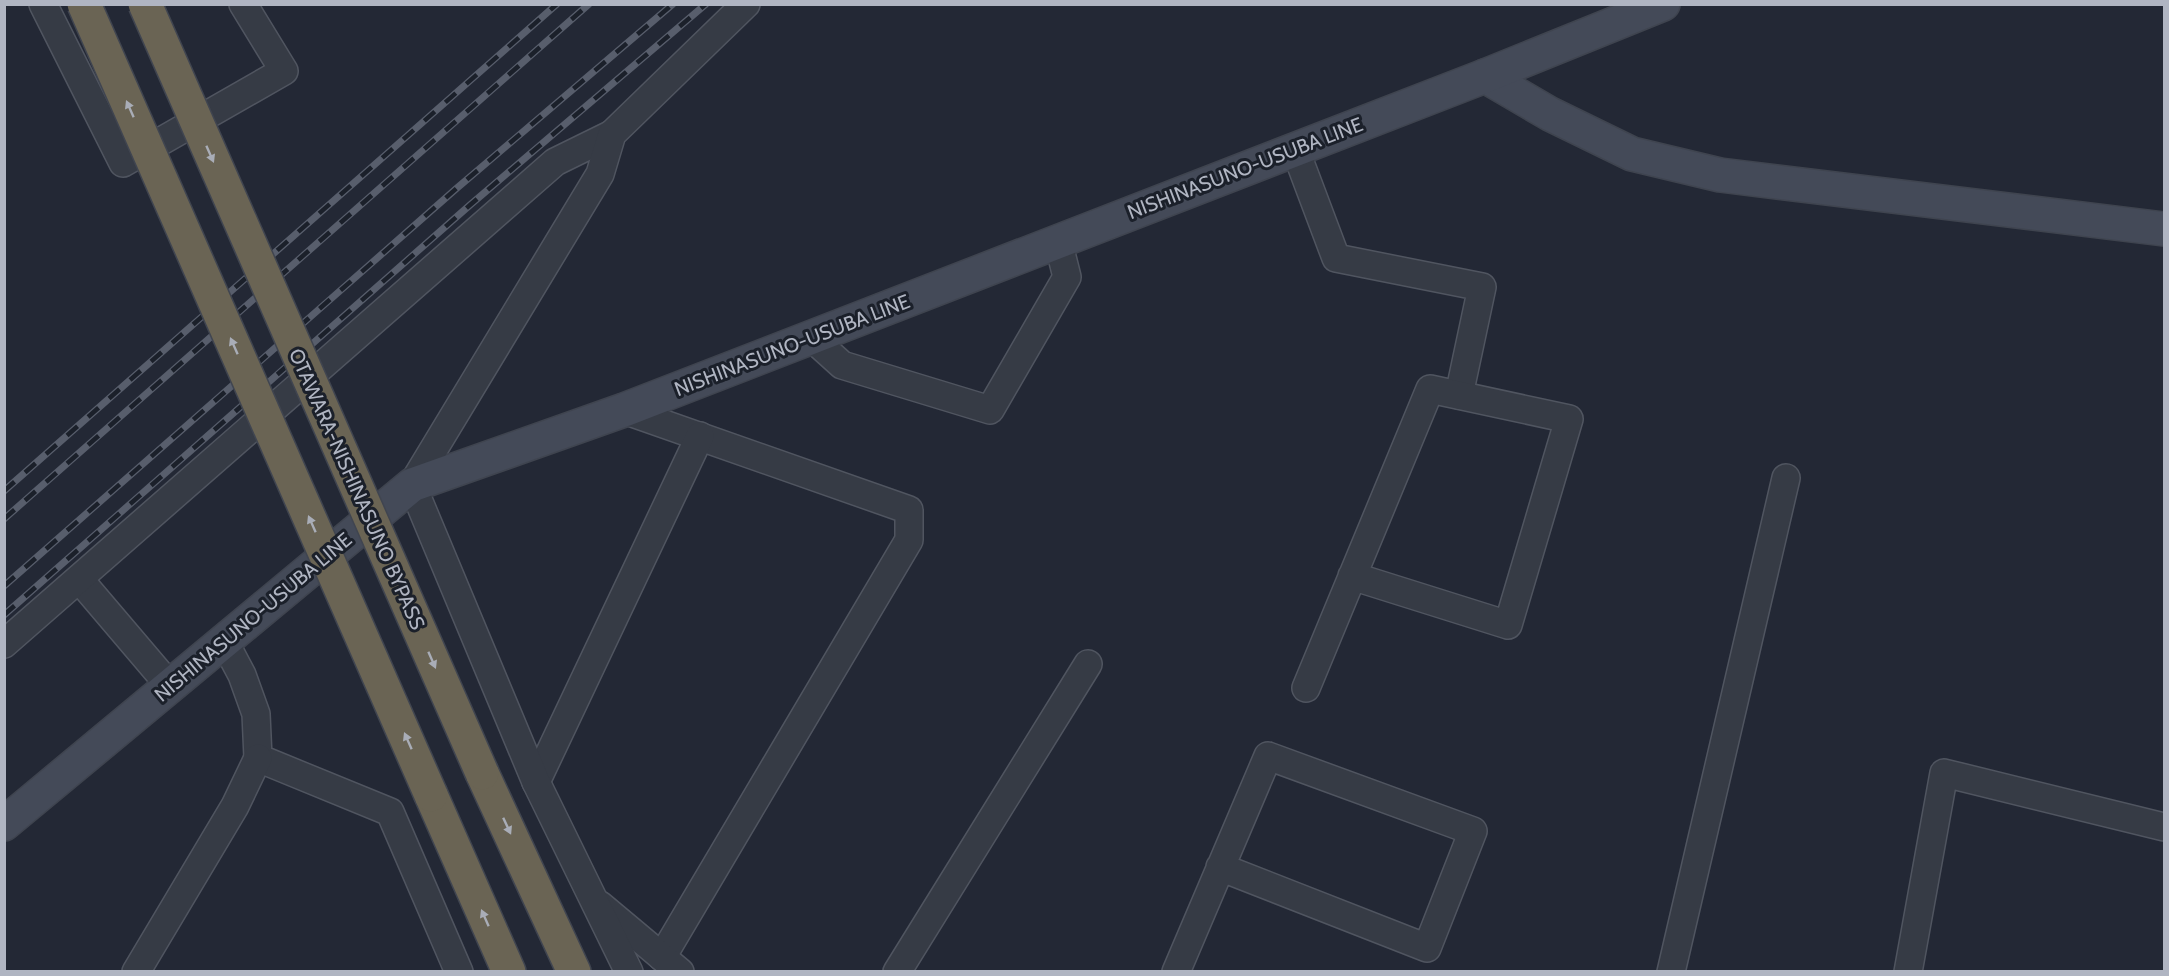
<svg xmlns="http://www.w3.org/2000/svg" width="2169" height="976" font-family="Cabin,sans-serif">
  <rect width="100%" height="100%" fill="#232835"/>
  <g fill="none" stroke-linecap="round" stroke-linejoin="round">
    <defs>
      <g id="street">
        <path d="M43,4L123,163L284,71L243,4"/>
        <path d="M1295,149L1336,258L1482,287L1459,395"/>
        <path d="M811,337L842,365L990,410L1067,277L1058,241"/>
        <path d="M624,410L909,510V540L662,957"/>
        <path d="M79,579L170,686"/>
        <path d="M224,641L242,675L256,714L258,758L390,812L459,972"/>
        <path d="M4,644L555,162L612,134"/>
        <path d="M1306,688L1430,389L1569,419L1508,625L1352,576"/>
        <path d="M536,782L700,436"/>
        <path d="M600,905L680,972"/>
        <path d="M136,972L235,806L258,758"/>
        <path d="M629,972L536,782L412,485L600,174L612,134L746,4"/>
        <path d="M897,972L1088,664"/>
        <path d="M1176,972L1268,756L1473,831L1427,948L1220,867"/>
        <path d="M1671,972L1786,478"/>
        <path d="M1908,972L1944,773L2164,827"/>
      </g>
      <g id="secondary">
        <path d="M1485,76L1550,114L1632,154L1720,175L2164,229"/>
        <path d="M4,824L412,485L624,410L1485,76L1663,4"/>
      </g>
      <g id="highway">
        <path d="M482,773L574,972"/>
        <path d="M431,795L509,972"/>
      </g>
    </defs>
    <use href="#street" stroke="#505560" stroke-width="30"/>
    <use href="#secondary" stroke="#3f444f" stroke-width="36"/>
    <use href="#highway" stroke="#404550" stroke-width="36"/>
    <use href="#street" stroke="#363b45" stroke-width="27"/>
    <use href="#secondary" stroke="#444a58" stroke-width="33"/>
    <use href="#highway" stroke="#6a6454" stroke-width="33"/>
    <defs>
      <g id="rail">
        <path d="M4,491L557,4"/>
        <path d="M4,519L589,4"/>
        <path d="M4,586L457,188L673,4"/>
        <path d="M4,615L470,205L706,4"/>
      </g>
    </defs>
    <use href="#rail" stroke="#585e6c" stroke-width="7"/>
    <use href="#rail" stroke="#1b202a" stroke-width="4.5" stroke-dasharray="14" stroke-linecap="butt"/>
    <defs>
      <g id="highway-bridge">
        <path d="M84,4L431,795"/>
        <path d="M145,4L482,773"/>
      </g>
    </defs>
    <use href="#highway-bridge" stroke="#404550" stroke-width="36" stroke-linecap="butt"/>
    <use href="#highway-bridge" stroke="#6a6454" stroke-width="33"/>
  </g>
  <defs><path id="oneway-solid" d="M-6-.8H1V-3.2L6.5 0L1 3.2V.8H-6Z" transform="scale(1.5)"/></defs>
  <g fill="#a9adb7">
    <use href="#oneway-solid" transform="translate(130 109) rotate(-114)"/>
    <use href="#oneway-solid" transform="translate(210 154) rotate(66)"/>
    <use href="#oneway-solid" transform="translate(234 346) rotate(-114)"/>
    <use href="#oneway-solid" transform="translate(312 524) rotate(-114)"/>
    <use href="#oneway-solid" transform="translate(432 660) rotate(66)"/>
    <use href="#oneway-solid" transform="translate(408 741) rotate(-114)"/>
    <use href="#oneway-solid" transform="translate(507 826) rotate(65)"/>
    <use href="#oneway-solid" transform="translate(485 918) rotate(-114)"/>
  </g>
  <g text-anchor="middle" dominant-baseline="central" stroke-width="6" stroke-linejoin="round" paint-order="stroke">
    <g font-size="20" fill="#b0b5c2" stroke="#1b202a">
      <text transform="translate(1245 168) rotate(-21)">NISHINASUNO-USUBA LINE</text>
      <text transform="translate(792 345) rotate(-21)">NISHINASUNO-USUBA LINE</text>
      <text transform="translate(357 489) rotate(66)">OTAWARA-NISHINASUNO BYPASS</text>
      <text transform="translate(253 617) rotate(-40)">NISHINASUNO-USUBA LINE</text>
    </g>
  </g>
  <rect width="2169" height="976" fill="none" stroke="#b0b5c2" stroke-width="12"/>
</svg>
